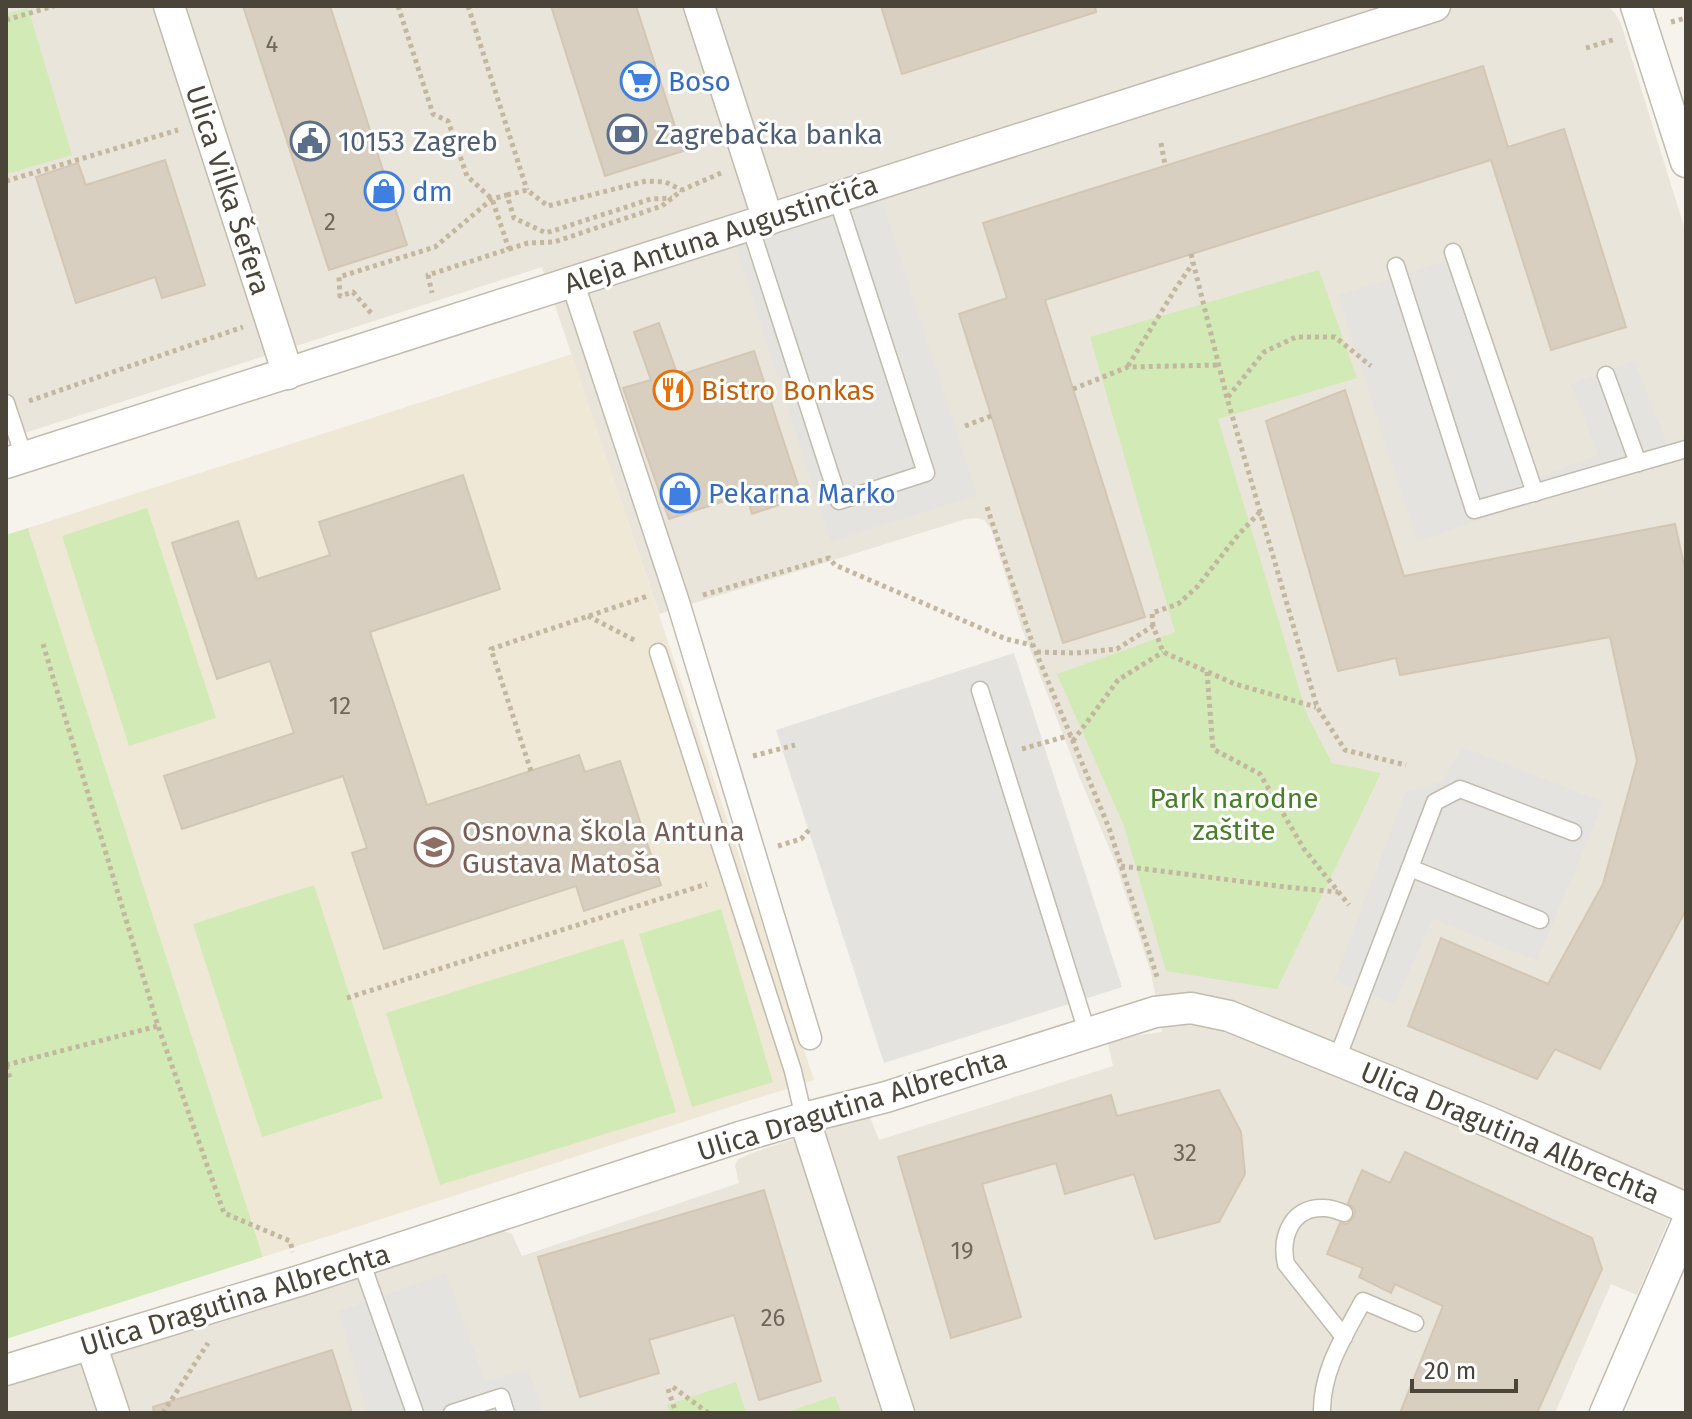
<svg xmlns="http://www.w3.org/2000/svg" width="1692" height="1419" font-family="'Fira Sans',sans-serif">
  <rect width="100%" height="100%" fill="#f6f3ec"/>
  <path fill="#eae5da" d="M6,6H1608L1615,13L1621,24L1686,233V1180L1637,1295L1611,1284L1555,1413H6V1385L500,1230L512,1234L522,1256L739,1183L735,1166L737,1160L752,1153L863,1116L870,1117L879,1140L1113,1066L1107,1039L1162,1032L1151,973L1115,862L1079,776L1021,626L991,529L984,520L977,518L966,519L659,614L542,267L6,439Z"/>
  <path fill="#efe8d6" d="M572,354L814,1080L263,1257L28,528Z"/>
  <g fill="#d2eab5">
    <path d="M28,8L72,155L6,174V14Z"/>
    <path d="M1319,270L1357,378L1218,419L1307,715L1332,763L1381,773L1277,989L1166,971L1124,826L1057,674L1175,632L1090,337Z"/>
    <path d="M147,508L216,718L129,746L62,536Z"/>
    <path d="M28,528L263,1257L6,1339V535Z"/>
    <path d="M314,885L383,1098L262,1137L193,924Z"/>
    <path d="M721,909L773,1082L692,1107L639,934Z"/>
    <path d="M623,939L676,1112L440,1185L386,1013Z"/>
    <path d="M736,1382L746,1413H670L667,1405Z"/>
    <path d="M835,1396L841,1413H784Z"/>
  </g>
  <g fill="#e5e3e0">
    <path d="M881,198L977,495L831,542L735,245Z"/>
    <path d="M1458,257L1530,481L1598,455L1571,384L1634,360L1670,452L1417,542L1338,295Z"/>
    <path d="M1014,653L1122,987L884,1063L776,730Z"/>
    <path d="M1462,747L1604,802L1537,961L1433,919L1394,1004L1334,981L1406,791L1443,781Z"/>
    <path d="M446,1273L485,1381L528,1369L543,1413H367L339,1311Z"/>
  </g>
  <g fill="#d8cfc1" stroke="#d3c7b4" stroke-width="2">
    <path d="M243,6H330L407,245L329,270Z"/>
    <path d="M551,6H636L683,151L605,176Z"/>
    <path d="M881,6H1095L1096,12L902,74Z"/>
    <path d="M1483,66L1508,147L1564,129L1626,327L1551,350L1491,160L1045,300L1145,617L1063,643L959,314L1007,298L983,223Z"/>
    <path d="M165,160L205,285L162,298L155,277L76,303L36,177L78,163L86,185Z"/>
    <path d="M659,323L677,373L682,371L683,374L754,351L802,497L752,514L746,494L669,519L623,388L651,380L634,332Z"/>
    <path d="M1345,390L1404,576L1675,524L1686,574V910L1600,1069L1555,1049L1537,1079L1408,1026L1441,938L1548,984L1603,884L1637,761L1610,637L1400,675L1396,658L1338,671L1266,421Z"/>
    <path d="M463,475L500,589L370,632L427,805L579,755L585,772L620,761L661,885L584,911L576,886L384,949L352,853L367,848L343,776L182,829L164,776L294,733L270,661L217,679L172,543L238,521L257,579L330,555L319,522Z"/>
    <path d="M1219,1090L1241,1132L1245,1174L1219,1222L1155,1239L1134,1174L1065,1194L1056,1163L982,1184L1021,1317L951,1338L898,1157L1111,1095L1117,1116Z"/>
    <path d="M1405,1152L1592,1238L1602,1269L1537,1413H1400L1443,1306L1395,1284L1391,1293L1359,1277L1363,1268L1327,1254L1340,1223L1347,1224L1354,1217L1355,1210L1348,1203L1362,1170L1390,1183Z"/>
    <path d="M764,1190L821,1381L759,1400L734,1315L649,1340L659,1373L580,1397L538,1257Z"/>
    <path d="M332,1350L352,1413H154L153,1407Z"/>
  </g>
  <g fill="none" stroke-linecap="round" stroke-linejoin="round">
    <defs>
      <g id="service">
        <path d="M750,226L839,501L926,473L837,198"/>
        <path d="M1453,252L1535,493"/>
        <path d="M1396,266L1474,510L1686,449"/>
        <path d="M1606,375L1638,463"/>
        <path d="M6,403L24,457"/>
        <path d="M658,652L793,1071L804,1118"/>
        <path d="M980,690L1087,1032"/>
        <path d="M1410,868L1540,920"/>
        <path d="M1337,1059L1435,802L1460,789L1573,832"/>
        <path d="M361,1261L415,1413"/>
        <path d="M1344,1337L1286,1264C1280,1236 1292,1206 1325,1208C1331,1208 1338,1211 1344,1213"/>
        <path d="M452,1413L501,1397L506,1413"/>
        <path d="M1322,1413C1321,1372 1344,1336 1363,1301L1415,1323"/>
      </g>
      <path id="pedestrian" d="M572,281L678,602L810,1038"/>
      <g id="minor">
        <path d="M169,6L288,374"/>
        <path d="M699,6L768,220"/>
        <path d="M1636,6L1686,162"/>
        <path d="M6,463L1435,6"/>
        <path d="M804,1118L899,1413"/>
        <path d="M91,1344L114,1413"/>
        <path d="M6,1370L302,1280L740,1137L804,1118L886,1097L1155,1012L1191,1008L1229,1016L1489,1122L1686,1208"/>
        <path d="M1605,1413L1686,1225"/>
      </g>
    </defs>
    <use href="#service" stroke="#c2bbae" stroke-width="19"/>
    <use href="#pedestrian" stroke="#c2bbae" stroke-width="25"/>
    <use href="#minor" stroke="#c2bbae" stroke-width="33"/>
    <g stroke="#c4b79f" stroke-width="5" stroke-dasharray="4 4" stroke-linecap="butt">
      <path d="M398,6L433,114L448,121L467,176L492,199L509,249L428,275L432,293"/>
      <path d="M468,6L527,190"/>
      <path d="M6,20L54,6"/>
      <path d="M1671,22L1686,18"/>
      <path d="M1586,48L1616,39"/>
      <path d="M1161,143L1165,165"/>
      <path d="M6,181L178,130"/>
      <path d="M507,195L527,190L548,206L646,181L665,182L682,190"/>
      <path d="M509,249L528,243L554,242L662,206L682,190L721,173"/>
      <path d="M1191,254L1227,398L1317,707L1345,750L1406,765"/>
      <path d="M371,313L353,292L340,296L339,277L435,247L492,199L507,195L514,218L546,233L651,199L672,198"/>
      <path d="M1128,366L1176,288L1193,263"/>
      <path d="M1073,389L1128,367L1219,365"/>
      <path d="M1228,397L1264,352L1296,337H1335L1371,366"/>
      <path d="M29,401L243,327"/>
      <path d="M965,426L991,416"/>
      <path d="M987,507L1033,645L1109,828L1158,980"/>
      <path d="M703,595L829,558L835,565L1006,639L1032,645"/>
      <path d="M588,616L636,641"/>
      <path d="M1153,626L1152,613L1178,604L1197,587L1238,535L1260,512"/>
      <path d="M43,644L158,1026L224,1213L290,1241L293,1252"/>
      <path d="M1037,652L1076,653L1117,649L1153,626L1163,652L1235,684L1316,707"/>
      <path d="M1207,672L1213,749L1260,774L1304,849L1349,905"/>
      <path d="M1073,741L1118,680L1163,652"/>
      <path d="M1022,749L1071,735"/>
      <path d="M753,756L795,745"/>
      <path d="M531,771L491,649L648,596"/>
      <path d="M778,846L801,839L809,830"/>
      <path d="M1121,866L1286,887L1338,892"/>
      <path d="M347,998L707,884"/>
      <path d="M6,1065L158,1026"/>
      <path d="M6,1066L10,1078"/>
      <path d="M673,1387L708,1413"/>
      <path d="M668,1389L676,1413"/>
      <path d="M163,1413L208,1343"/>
    </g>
    <use href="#service" stroke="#fff" stroke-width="16"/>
    <use href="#pedestrian" stroke="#fff" stroke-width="22"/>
    <use href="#minor" stroke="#fff" stroke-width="30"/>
  </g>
  <defs>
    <symbol id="supermarket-ring" viewBox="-11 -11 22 22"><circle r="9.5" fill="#fff" stroke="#3f7fe0" stroke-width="1.5"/><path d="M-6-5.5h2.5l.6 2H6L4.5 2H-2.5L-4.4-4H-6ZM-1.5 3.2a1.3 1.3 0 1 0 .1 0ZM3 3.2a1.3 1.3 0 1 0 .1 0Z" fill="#3f7fe0"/></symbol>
    <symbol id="bank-ring" viewBox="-11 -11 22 22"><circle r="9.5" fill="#fff" stroke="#5c6f8a" stroke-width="1.5"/><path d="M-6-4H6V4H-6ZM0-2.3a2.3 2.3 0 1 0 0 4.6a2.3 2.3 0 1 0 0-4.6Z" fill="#5c6f8a"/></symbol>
    <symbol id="civic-ring" viewBox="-11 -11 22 22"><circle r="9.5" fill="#fff" stroke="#5c6f8a" stroke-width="1.5"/><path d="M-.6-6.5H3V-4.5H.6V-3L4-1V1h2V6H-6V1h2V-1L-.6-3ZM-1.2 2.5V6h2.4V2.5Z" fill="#5c6f8a"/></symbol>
    <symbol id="shop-ring" viewBox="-11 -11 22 22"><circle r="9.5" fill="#fff" stroke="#3f7fe0" stroke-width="1.5"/><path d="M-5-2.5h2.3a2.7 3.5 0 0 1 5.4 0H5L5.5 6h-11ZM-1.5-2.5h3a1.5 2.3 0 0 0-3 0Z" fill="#3f7fe0"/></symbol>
    <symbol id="restaurant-ring" viewBox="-11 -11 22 22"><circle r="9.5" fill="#fff" stroke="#e8710a" stroke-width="1.5"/><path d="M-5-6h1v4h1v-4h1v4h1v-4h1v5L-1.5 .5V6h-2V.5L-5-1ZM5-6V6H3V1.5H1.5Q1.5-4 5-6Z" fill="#e8710a"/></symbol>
    <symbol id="school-ring" viewBox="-11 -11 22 22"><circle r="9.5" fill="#fff" stroke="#8d6e63" stroke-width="1.5"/><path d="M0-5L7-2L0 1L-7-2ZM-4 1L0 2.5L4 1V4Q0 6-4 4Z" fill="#8d6e63"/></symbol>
  </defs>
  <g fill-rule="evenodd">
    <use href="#supermarket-ring" x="618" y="59" width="44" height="44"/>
    <use href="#bank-ring" x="605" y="112" width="44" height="44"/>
    <use href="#civic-ring" x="288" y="119" width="44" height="44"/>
    <use href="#shop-ring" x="362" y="169" width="44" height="44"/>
    <use href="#restaurant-ring" x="651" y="368" width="44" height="44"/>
    <use href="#shop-ring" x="658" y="471" width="44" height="44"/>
    <use href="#school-ring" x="412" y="825" width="44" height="44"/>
  </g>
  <g text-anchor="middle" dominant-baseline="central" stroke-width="6" stroke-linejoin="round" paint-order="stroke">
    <g font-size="24" fill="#6e675b">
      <text x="272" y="44">4</text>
      <text x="330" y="222">2</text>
      <text x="340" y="706">12</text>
      <text x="1185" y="1153">32</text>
      <text x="962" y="1251">19</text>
      <text x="773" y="1318">26</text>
    </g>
    <g font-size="28" fill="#366cbe" stroke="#fff" text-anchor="start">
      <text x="668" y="81">Boso</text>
      <text x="412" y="191">dm</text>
      <text x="708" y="493">Pekarna Marko</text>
    </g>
    <g font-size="28" fill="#4e5e75" stroke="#fff" text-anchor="start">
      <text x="655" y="134">Zagrebačka banka</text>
      <text x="338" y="141">10153 Zagreb</text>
    </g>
    <g font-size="28" fill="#4b4439" stroke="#fff">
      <text transform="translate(228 190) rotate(72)">Ulica Vilka Šefera</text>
      <text transform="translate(721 234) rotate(-18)">Aleja Antuna Augustinčića</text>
      <text transform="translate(852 1105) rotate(-17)">Ulica Dragutina Albrechta</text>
      <text transform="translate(1510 1133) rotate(23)">Ulica Dragutina Albrechta</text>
      <text transform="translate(235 1300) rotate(-17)">Ulica Dragutina Albrechta</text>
    </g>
    <g font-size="28" fill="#c56008" stroke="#fff" text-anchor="start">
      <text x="701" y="390">Bistro Bonkas</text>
    </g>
    <g font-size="28" fill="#4a7f2a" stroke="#fff">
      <text x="1234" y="798">Park narodne<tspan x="1234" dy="32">zaštite</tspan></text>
    </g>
    <g font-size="28" fill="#785e54" stroke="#fff" text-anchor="start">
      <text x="462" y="831">Osnovna škola Antuna<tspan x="462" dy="32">Gustava Matoša</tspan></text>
    </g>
  </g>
  <rect width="1692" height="1419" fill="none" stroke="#4b4439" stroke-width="16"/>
  <path d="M1412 1379v12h104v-12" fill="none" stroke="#4b4439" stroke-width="4"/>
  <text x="1424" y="1379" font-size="24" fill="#4b4439" stroke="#ffffff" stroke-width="6" paint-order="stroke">20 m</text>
</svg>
